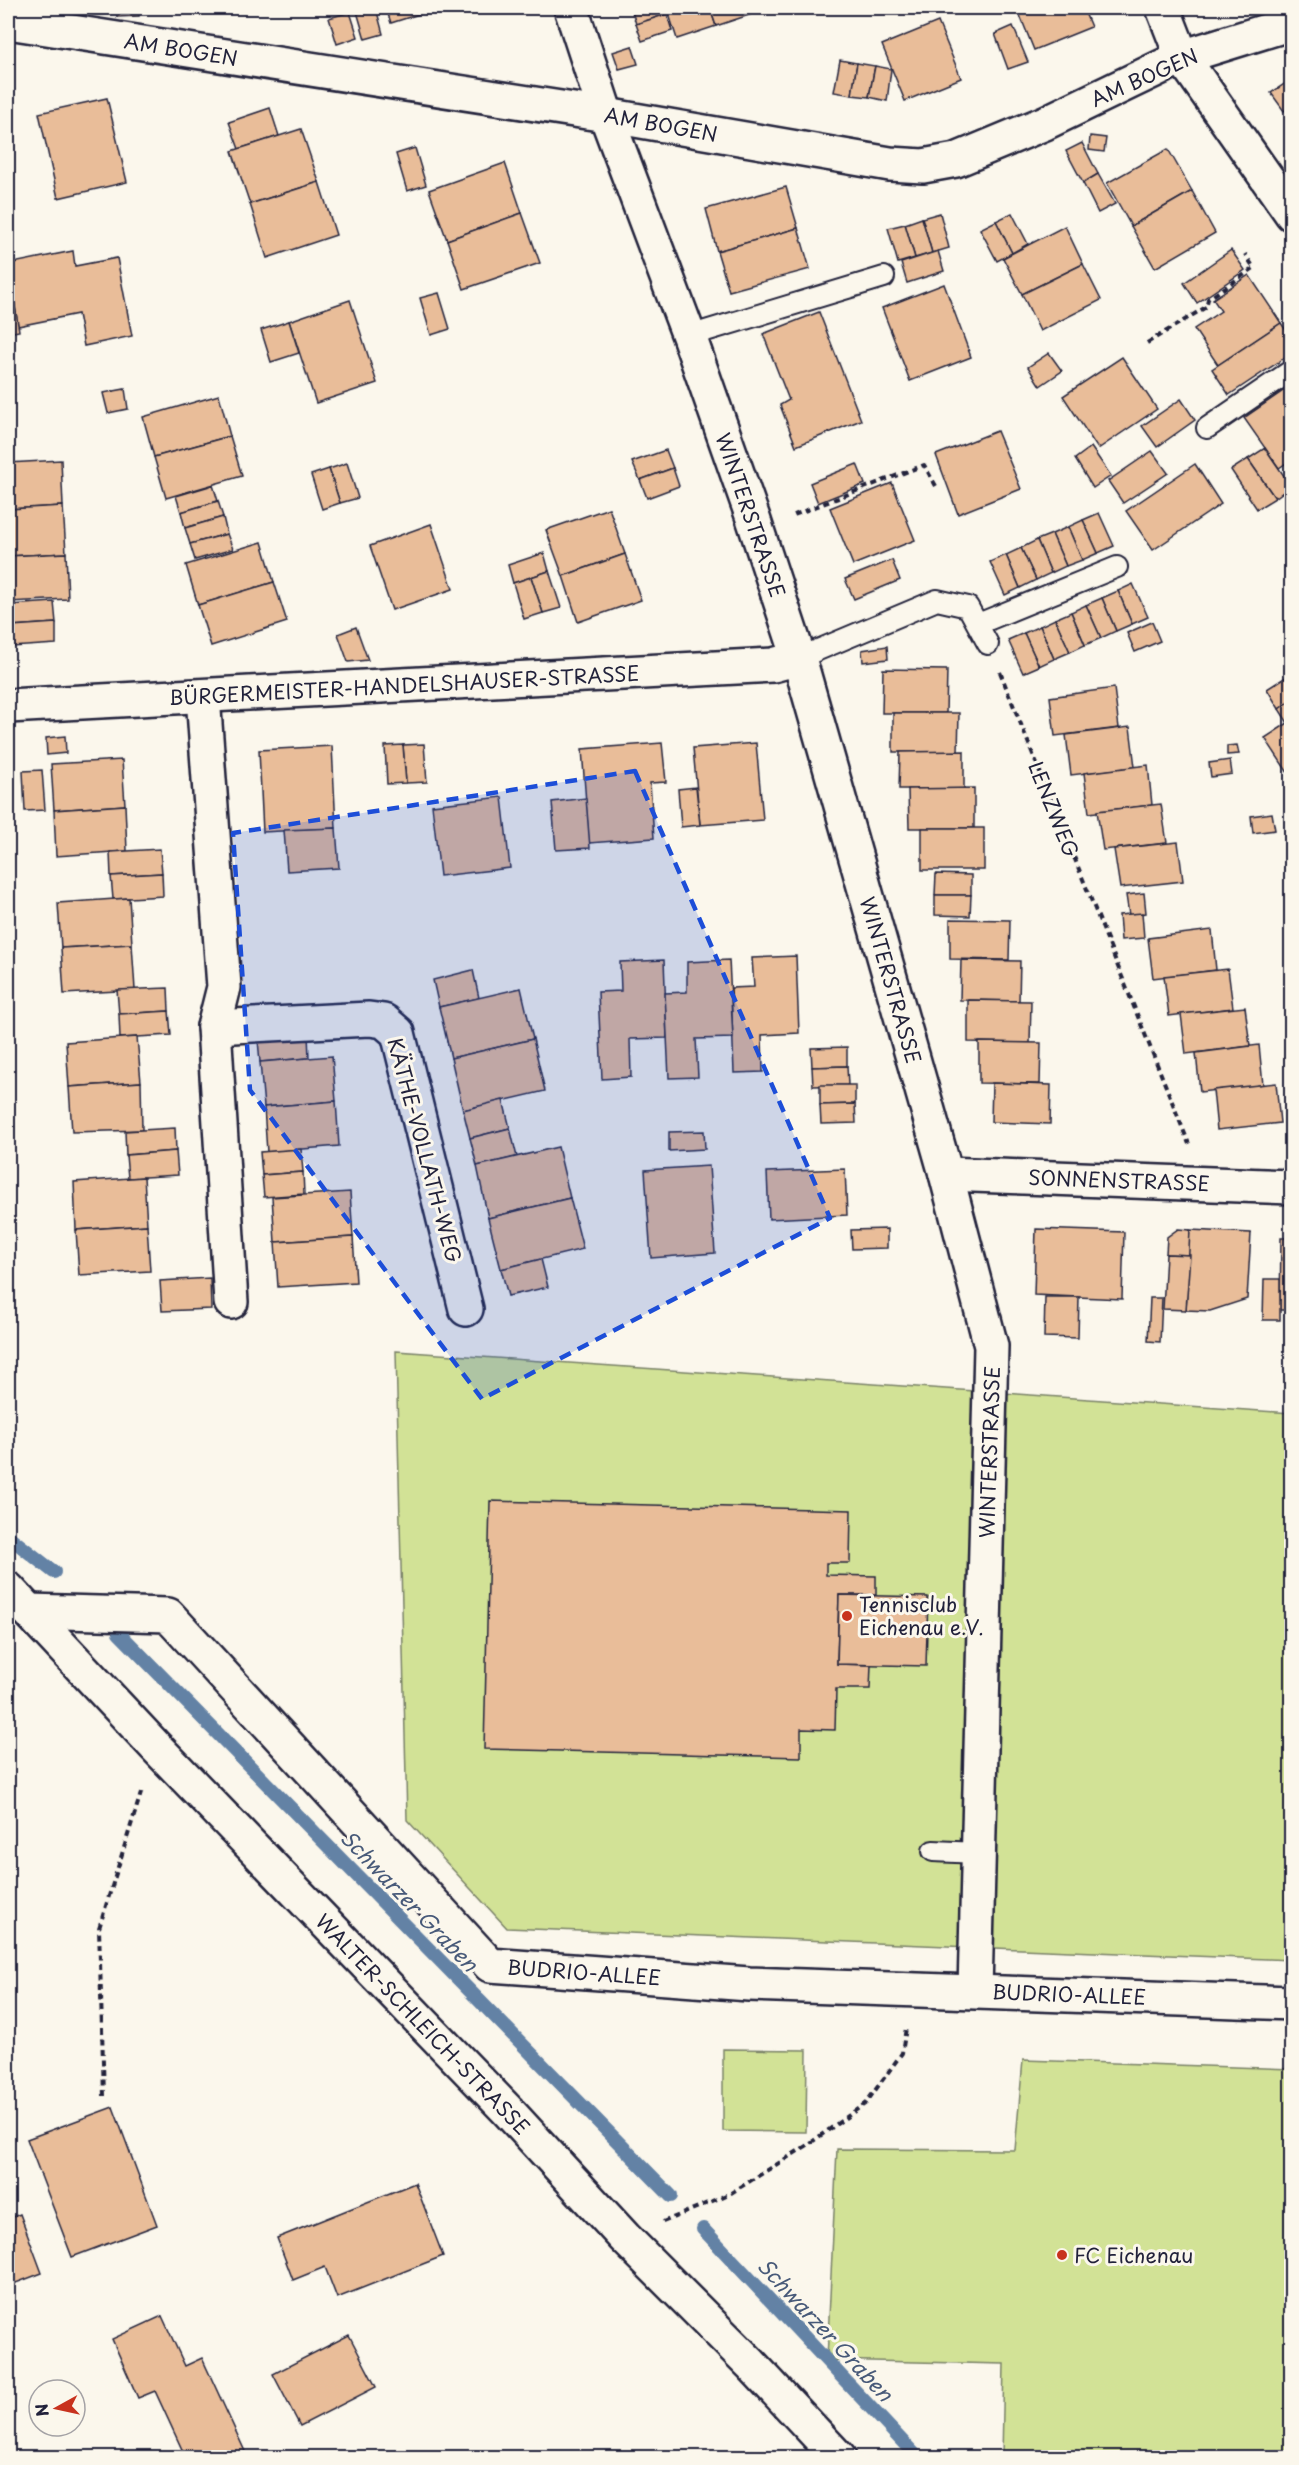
<svg xmlns="http://www.w3.org/2000/svg" width="1299" height="2465" font-family="'Playpen Sans',sans-serif">
  <rect width="100%" height="100%" fill="#fbf7ec"/>
  <filter id="ink" filterUnits="userSpaceOnUse"><feTurbulence type="fractalNoise" baseFrequency=".0167" numOctaves="2"/><feDisplacementMap in="SourceGraphic" scale="12" xChannelSelector="R" yChannelSelector="G"/><feConvolveMatrix kernelMatrix="1 2 1 2 8 2 1 2 1" color-interpolation-filters="sRGB"/></filter>
  <g filter="url(#ink)">
    <g fill="#d2e296" stroke="#7a8268" stroke-width="1.5">
      <path d="M396,1351L1291,1413V1960L507,1928L407,1820Z"/>
      <path d="M723,2049L807,2050L806,2132L723,2131Z"/>
      <path d="M1023,2060L1291,2069V2457H1002L1004,2364L827,2360L837,2149L1015,2150Z"/>
    </g>
    <g fill="none" stroke-linecap="round" stroke-linejoin="round">
      <g stroke="#6482a5" stroke-width="14">
        <path d="M8,1536L54,1572"/>
        <path d="M119,1633L671,2196"/>
        <path d="M703,2229L918,2458"/>
      </g>
    </g>
    <g fill="#e9bd99" stroke="#22223b" stroke-width="1.5">
      <path d="M116,8H138L139,16L117,17Z"/>
      <path d="M356,8H376L383,34L365,39Z"/>
      <path d="M386,8H438L391,23Z"/>
      <path d="M631,8H665L667,14L636,24Z"/>
      <path d="M667,8H710L716,26L677,39Z"/>
      <path d="M710,8H750L752,14L716,26Z"/>
      <path d="M1017,8H1083L1091,27L1034,50Z"/>
      <path d="M350,12L358,37L337,44L329,18Z"/>
      <path d="M667,14L672,31L642,41L636,24Z"/>
      <path d="M938,22L961,78L905,101L882,45Z"/>
      <path d="M1013,26L1028,62L1008,69L995,34Z"/>
      <path d="M632,46L638,64L619,69L613,52Z"/>
      <path d="M840,60L857,63L852,95L834,92Z"/>
      <path d="M857,63L875,66L869,97L852,95Z"/>
      <path d="M875,66L891,69L887,101L869,97Z"/>
      <path d="M1292,79V106L1284,111L1271,93Z"/>
      <path d="M107,98L127,182L58,198L39,113Z"/>
      <path d="M270,108L279,136L239,149L229,122Z"/>
      <path d="M301,129L319,182L250,204L232,151Z"/>
      <path d="M1090,136L1106,138L1104,152L1089,150Z"/>
      <path d="M1082,143L1098,174L1083,183L1066,151Z"/>
      <path d="M415,148L426,185L407,191L396,154Z"/>
      <path d="M1168,149L1192,191L1131,226L1107,183Z"/>
      <path d="M505,163L522,213L447,240L429,190Z"/>
      <path d="M1098,174L1115,204L1098,213L1083,183Z"/>
      <path d="M319,182L336,235L267,258L250,204Z"/>
      <path d="M786,187L798,228L717,251L706,209Z"/>
      <path d="M1192,191L1215,233L1155,268L1131,226Z"/>
      <path d="M522,213L540,263L464,289L447,240Z"/>
      <path d="M940,213L949,248L932,253L922,218Z"/>
      <path d="M1012,213L1028,244L1012,253L996,221Z"/>
      <path d="M922,218L932,253L915,258L905,224Z"/>
      <path d="M996,221L1012,253L997,261L980,229Z"/>
      <path d="M905,224L915,258L898,263L888,228Z"/>
      <path d="M1065,226L1083,264L1022,294L1003,258Z"/>
      <path d="M798,228L810,269L729,291L717,251Z"/>
      <path d="M1231,250L1245,270L1197,303L1184,283Z"/>
      <path d="M73,251L75,266L117,258L132,336L84,346L78,314L18,326L8,264Z"/>
      <path d="M938,251L944,271L907,283L901,263Z"/>
      <path d="M1083,264L1101,300L1040,331L1022,294Z"/>
      <path d="M1249,275L1281,323L1218,365L1194,329L1221,311L1213,299Z"/>
      <path d="M944,284L971,357L910,381L882,308Z"/>
      <path d="M8,287H12L19,331L8,333Z"/>
      <path d="M439,293L450,329L431,335L420,298Z"/>
      <path d="M350,300L377,383L316,403L289,321Z"/>
      <path d="M819,312L861,420L796,446L780,405L789,400L763,334Z"/>
      <path d="M289,321L299,353L271,362L261,330Z"/>
      <path d="M1281,323L1292,339V353L1229,395L1212,369Z"/>
      <path d="M1049,353L1062,371L1040,386L1028,367Z"/>
      <path d="M1122,357L1157,409L1098,449L1063,396Z"/>
      <path d="M1292,385V459L1279,468L1244,418Z"/>
      <path d="M125,389L128,409L108,413L103,393Z"/>
      <path d="M219,395L230,436L154,457L143,417Z"/>
      <path d="M1181,399L1195,420L1157,447L1142,426Z"/>
      <path d="M997,431L1021,489L958,514L936,455Z"/>
      <path d="M230,436L242,476L166,498L154,457Z"/>
      <path d="M1091,447L1111,476L1093,488L1075,459Z"/>
      <path d="M1265,448L1291,486L1275,498L1248,459Z"/>
      <path d="M666,450L673,468L640,480L632,462Z"/>
      <path d="M1152,451L1168,473L1123,503L1108,481Z"/>
      <path d="M1248,459L1275,498L1257,509L1231,470Z"/>
      <path d="M61,460L63,506L8,509V463Z"/>
      <path d="M347,463L358,498L340,503L329,469Z"/>
      <path d="M857,464L865,484L818,503L810,483Z"/>
      <path d="M1195,464L1221,504L1153,550L1126,511Z"/>
      <path d="M673,468L679,486L647,498L640,480Z"/>
      <path d="M329,469L340,503L322,509L311,475Z"/>
      <path d="M892,483L915,540L853,565L830,508Z"/>
      <path d="M213,485L218,501L181,512L176,496Z"/>
      <path d="M218,501L223,517L185,528L181,512Z"/>
      <path d="M63,506L66,553L8,556V509Z"/>
      <path d="M609,508L625,554L563,576L546,530Z"/>
      <path d="M1099,513L1114,546L1098,553L1083,520Z"/>
      <path d="M223,517L227,534L190,544L185,528Z"/>
      <path d="M1083,520L1098,553L1082,560L1068,527Z"/>
      <path d="M431,524L453,589L392,610L370,546Z"/>
      <path d="M1068,527L1082,560L1066,566L1052,534Z"/>
      <path d="M227,534L233,549L195,560L190,544Z"/>
      <path d="M1052,534L1066,566L1051,573L1037,540Z"/>
      <path d="M1037,540L1051,573L1036,580L1021,548Z"/>
      <path d="M262,542L274,582L198,605L186,565Z"/>
      <path d="M1021,548L1036,580L1020,588L1006,555Z"/>
      <path d="M66,553L68,599L8,602V556Z"/>
      <path d="M544,553L549,571L513,583L508,565Z"/>
      <path d="M625,554L641,600L578,622L563,576Z"/>
      <path d="M1006,555L1020,588L1005,595L990,562Z"/>
      <path d="M892,560L900,580L854,599L845,579Z"/>
      <path d="M549,571L561,608L543,613L531,577Z"/>
      <path d="M531,577L543,613L524,619L513,583Z"/>
      <path d="M274,582L287,622L211,646L198,605Z"/>
      <path d="M1133,584L1148,617L1132,624L1118,591Z"/>
      <path d="M1118,591L1132,624L1116,631L1102,598Z"/>
      <path d="M1102,598L1116,631L1101,638L1086,605Z"/>
      <path d="M54,602L56,623L11,626L10,605Z"/>
      <path d="M1086,605L1101,638L1085,645L1071,612Z"/>
      <path d="M1071,612L1085,645L1070,652L1055,619Z"/>
      <path d="M1055,619L1070,652L1054,659L1040,626Z"/>
      <path d="M1152,622L1160,641L1135,652L1127,633Z"/>
      <path d="M56,623V644L12,647L11,626Z"/>
      <path d="M1040,626L1054,659L1039,666L1024,633Z"/>
      <path d="M356,627L368,660L348,662L338,634Z"/>
      <path d="M1024,633L1039,666L1023,673L1008,640Z"/>
      <path d="M887,646L888,659L863,662L862,650Z"/>
      <path d="M883,669L947,670L946,713H882Z"/>
      <path d="M1292,673V700L1279,709L1267,689Z"/>
      <path d="M1114,688L1119,728L1055,736L1050,697Z"/>
      <path d="M1292,700V779L1265,738L1288,723L1279,709Z"/>
      <path d="M893,713H959L958,752H893Z"/>
      <path d="M1130,727L1135,767L1071,775L1066,735Z"/>
      <path d="M65,736L66,753L47,755L46,738Z"/>
      <path d="M662,743L666,782L650,783L654,838L589,843L582,749Z"/>
      <path d="M756,743L763,820L700,825L693,748Z"/>
      <path d="M424,744L427,782L406,783L403,745Z"/>
      <path d="M403,745L406,783L387,784L385,746Z"/>
      <path d="M1237,745L1239,754L1227,755V746Z"/>
      <path d="M332,746L336,828L263,832L259,750Z"/>
      <path d="M964,751V789H899L900,752Z"/>
      <path d="M122,760L125,805L54,810L51,764Z"/>
      <path d="M1230,760L1232,774L1211,777L1209,763Z"/>
      <path d="M1148,765L1152,805L1089,813L1084,773Z"/>
      <path d="M42,770L45,810L25,811L23,771Z"/>
      <path d="M696,787L700,825L681,827L678,789Z"/>
      <path d="M974,788V828H909L908,789Z"/>
      <path d="M502,797L510,868L440,876L432,805Z"/>
      <path d="M586,798L590,848L556,850L552,802Z"/>
      <path d="M1161,804L1167,843L1103,850L1097,811Z"/>
      <path d="M125,805L127,851L56,856L54,810Z"/>
      <path d="M1272,813L1275,830L1253,833L1251,816Z"/>
      <path d="M336,828L339,868L287,871L284,830Z"/>
      <rect x="922" y="828" width="62" height="42"/>
      <path d="M1178,842L1183,881L1120,888L1114,849Z"/>
      <path d="M160,849L162,873L111,876L110,852Z"/>
      <path d="M162,873L163,896L113,899L111,876Z"/>
      <path d="M936,874L971,875V895H935Z"/>
      <path d="M1144,893L1146,913L1129,915L1126,895Z"/>
      <path d="M935,895H971L970,916L935,915Z"/>
      <path d="M129,898L132,944L61,948L58,903Z"/>
      <path d="M1142,913L1144,938L1121,940L1119,915Z"/>
      <path d="M950,919L1010,920L1009,960L950,959Z"/>
      <path d="M1212,930L1216,970L1153,978L1148,938Z"/>
      <path d="M132,944L135,990L64,994L61,948Z"/>
      <path d="M796,956L799,1033L762,1035L763,1072L734,1073L731,988L754,987L752,958Z"/>
      <path d="M664,960L667,1038L630,1039L631,1077L602,1079L598,992L621,991L620,962Z"/>
      <path d="M729,960L733,1038L696,1039L698,1077L669,1078L665,993L687,992V962Z"/>
      <path d="M961,960L1020,961L1019,1001L960,1000Z"/>
      <path d="M1228,969L1233,1008L1169,1016L1164,976Z"/>
      <path d="M473,970L479,998L439,1007L433,980Z"/>
      <path d="M168,988L169,1011L119,1014L117,990Z"/>
      <path d="M521,988L533,1039L451,1058L439,1007Z"/>
      <path d="M968,1000L1031,1001L1030,1043L968,1042Z"/>
      <path d="M1245,1007L1250,1046L1186,1054L1181,1014Z"/>
      <path d="M169,1011L171,1035L120,1038L119,1014Z"/>
      <path d="M308,1035L309,1058L260,1062L258,1040Z"/>
      <path d="M137,1037L141,1082L69,1087L66,1042Z"/>
      <path d="M533,1039L545,1091L463,1110L451,1058Z"/>
      <path d="M979,1042L1041,1043L1040,1084L979,1083Z"/>
      <path d="M1259,1045L1263,1085L1200,1092L1196,1053Z"/>
      <path d="M847,1047V1066L812,1067L811,1048Z"/>
      <path d="M332,1056L336,1101L264,1107L260,1062Z"/>
      <path d="M847,1066L848,1085L813,1086L812,1067Z"/>
      <path d="M141,1082L142,1130L72,1132L69,1087Z"/>
      <path d="M992,1083L1051,1085L1050,1124L991,1122Z"/>
      <path d="M1276,1083L1280,1123L1217,1130L1213,1090Z"/>
      <path d="M820,1085H855V1104L820,1105Z"/>
      <path d="M503,1100L510,1128L470,1138L463,1110Z"/>
      <path d="M336,1101L339,1146L267,1152L264,1107Z"/>
      <path d="M855,1104L856,1123L821,1124L820,1105Z"/>
      <path d="M175,1128L176,1151L126,1155L125,1131Z"/>
      <path d="M510,1128L517,1157L477,1166L470,1138Z"/>
      <path d="M704,1131L705,1149L669,1151V1132Z"/>
      <path d="M558,1147L570,1198L488,1218L477,1166Z"/>
      <path d="M301,1149L303,1172L262,1175L260,1152Z"/>
      <path d="M176,1151L178,1175L128,1178L126,1155Z"/>
      <path d="M709,1166L715,1253L651,1258L645,1170Z"/>
      <path d="M845,1169L847,1215L769,1219L767,1172Z"/>
      <path d="M303,1172L304,1194L264,1197L262,1175Z"/>
      <path d="M144,1177L147,1225L76,1230L74,1182Z"/>
      <path d="M350,1192L353,1237L275,1242L272,1197Z"/>
      <path d="M570,1198L583,1249L501,1269L488,1218Z"/>
      <path d="M147,1225L150,1271L79,1275L76,1230Z"/>
      <path d="M887,1229V1248L852,1249L851,1230Z"/>
      <path d="M1036,1229L1124,1232L1122,1299L1034,1295Z"/>
      <path d="M1178,1229L1190,1230V1255L1166,1254L1167,1237Z"/>
      <path d="M1190,1230L1251,1233L1247,1299L1210,1311L1186,1310Z"/>
      <path d="M353,1237L356,1282L278,1287L275,1242Z"/>
      <path d="M1281,1238H1292V1310H1280Z"/>
      <path d="M1166,1254L1190,1255L1186,1310L1163,1309Z"/>
      <path d="M541,1259L548,1287L508,1296L501,1269Z"/>
      <path d="M210,1278L211,1309L162,1311L160,1281Z"/>
      <path d="M1264,1279H1280V1320H1263Z"/>
      <path d="M1045,1297H1079L1078,1338L1044,1337Z"/>
      <path d="M1150,1298H1162L1160,1342L1148,1341Z"/>
      <path d="M490,1501L851,1510L850,1563H826V1575L876,1576V1595H839L837,1664L871,1665L870,1689H836L835,1730L801,1729V1757L484,1749Z"/>
      <path d="M839,1595L928,1597L926,1666L837,1664Z"/>
      <path d="M113,2107L157,2225L72,2257L27,2139Z"/>
      <path d="M415,2183L443,2256L337,2298L325,2267L293,2280L277,2238Z"/>
      <path d="M20,2214L42,2273L8,2286V2219Z"/>
      <path d="M162,2316L185,2366L202,2358L248,2458H186L155,2391L138,2398L112,2339Z"/>
      <path d="M349,2335L376,2387L300,2426L273,2374Z"/>
    </g>
    <g fill="none" stroke-linecap="round" stroke-linejoin="round">
      <defs>
        <g id="lane">
          <path d="M689,336L884,277"/>
          <path d="M1207,428L1292,370"/>
          <path d="M978,624L1117,567"/>
          <path d="M799,658L937,600L968,607L988,644"/>
          <path d="M933,1851L978,1853"/>
        </g>
        <g id="street">
          <path d="M571,8L606,115L689,336L753,518L799,658L946,1174L991,1346L975,1991"/>
          <path d="M1163,8L1182,57L1292,214"/>
          <path d="M8,22L606,115L890,164L923,166L956,160L1045,123L1182,57L1292,23"/>
          <path d="M203,696L224,987L214,1027L231,1302"/>
          <path d="M8,706L773,665L799,658"/>
          <path d="M214,1027L369,1019L384,1021L398,1033L466,1309"/>
          <path d="M946,1174L1292,1187"/>
          <path d="M8,1589L155,1746L507,2110L625,2238L751,2364L839,2458"/>
          <path d="M29,1611L168,1615L490,1965L749,1984L1292,2003"/>
        </g>
      </defs>
      <use href="#lane" stroke="#22223b" stroke-width="24"/>
      <use href="#street" stroke="#22223b" stroke-width="38"/>
      <g stroke="#22223b" stroke-width="4" stroke-dasharray="6 4.5" stroke-linecap="butt">
        <path d="M1147,343L1206,307L1208,299L1254,268L1245,254"/>
        <path d="M794,515L924,465L936,486"/>
        <path d="M1000,672L1189,1144"/>
        <path d="M104,2096L99,1928L142,1790"/>
        <path d="M663,2222L731,2193L806,2146L866,2103L902,2053L906,2028"/>
      </g>
      <use href="#lane" stroke="#fbf7ec" stroke-width="20"/>
      <use href="#street" stroke="#fbf7ec" stroke-width="33"/>
    </g>
  </g>
  <path fill="#1d4ed8" fill-opacity="0.2" stroke="#1d4ed8" stroke-width="4.5" stroke-dasharray="12 8" stroke-linejoin="round" d="M635,771L830,1218L482,1399L250,1090L233,833Z"/>
  <g fill="#c8321e" stroke="#fbf7ec" stroke-width="2">
    <circle cx="847" cy="1616" r="6"/>
    <circle cx="1062" cy="2255" r="6"/>
  </g>
  <g text-anchor="middle" dominant-baseline="central" stroke-width="6" stroke-linejoin="round" paint-order="stroke">
    <g font-size="20" fill="#22223b" stroke="#fbf7ec">
      <text transform="translate(181 49) rotate(9)">AM BOGEN</text>
      <text transform="translate(1144 77) rotate(-24)">AM BOGEN</text>
      <text transform="translate(661 124) rotate(10)">AM BOGEN</text>
      <text transform="translate(751 515) rotate(71)">WINTERSTRASSE</text>
      <text transform="translate(404 685) rotate(-3)">BÜRGERMEISTER-HANDELSHAUSER-STRASSE</text>
      <text transform="translate(1054 809) rotate(68)">LENZWEG</text>
      <text transform="translate(891 980) rotate(74)">WINTERSTRASSE</text>
      <text transform="translate(425 1150) rotate(75)">KÄTHE-VOLLATH-WEG</text>
      <text transform="translate(1119 1180) rotate(2)">SONNENSTRASSE</text>
      <text transform="translate(989 1452) rotate(-88)">WINTERSTRASSE</text>
      <text transform="translate(584 1972) rotate(4)">BUDRIO-ALLEE</text>
      <text transform="translate(1069 1994) rotate(2)">BUDRIO-ALLEE</text>
      <text transform="translate(423 2024) rotate(46)">WALTER-SCHLEICH-STRASSE</text>
    </g>
    <g font-size="20" fill="#22223b" stroke="#fbf7ec" text-anchor="start">
      <text x="859" y="1604">Tennisclub<tspan x="859" dy="23">Eichenau e.V.</tspan></text>
      <text x="1074" y="2255">FC Eichenau</text>
    </g>
    <g font-size="21" font-style="italic" fill="#485a79" stroke="#fbf7ec">
      <text transform="translate(410 1900) rotate(46)">Schwarzer Graben</text>
      <text transform="translate(826 2329) rotate(47)">Schwarzer Graben</text>
    </g>
  </g>
  <rect width="1299" height="2465" fill="none" stroke="#fbf7ec" stroke-width="30"/>
  <rect x="15" y="15" width="1269" height="2435" fill="none" stroke="#22223b" stroke-width="2" filter="url(#ink)"/>
  <g transform="translate(57 2408) rotate(262)"><circle r="28" fill="#fbf7ec" stroke="#a4a2a5" stroke-width="1.5"/>
  <path d="M0-4.5L10 22L0 15L-10 22Z" fill="#c8321e"/>
  <text y="-9" font-size="16" font-weight="bold" text-anchor="middle" fill="#22223b">N</text>
  </g>
</svg>
